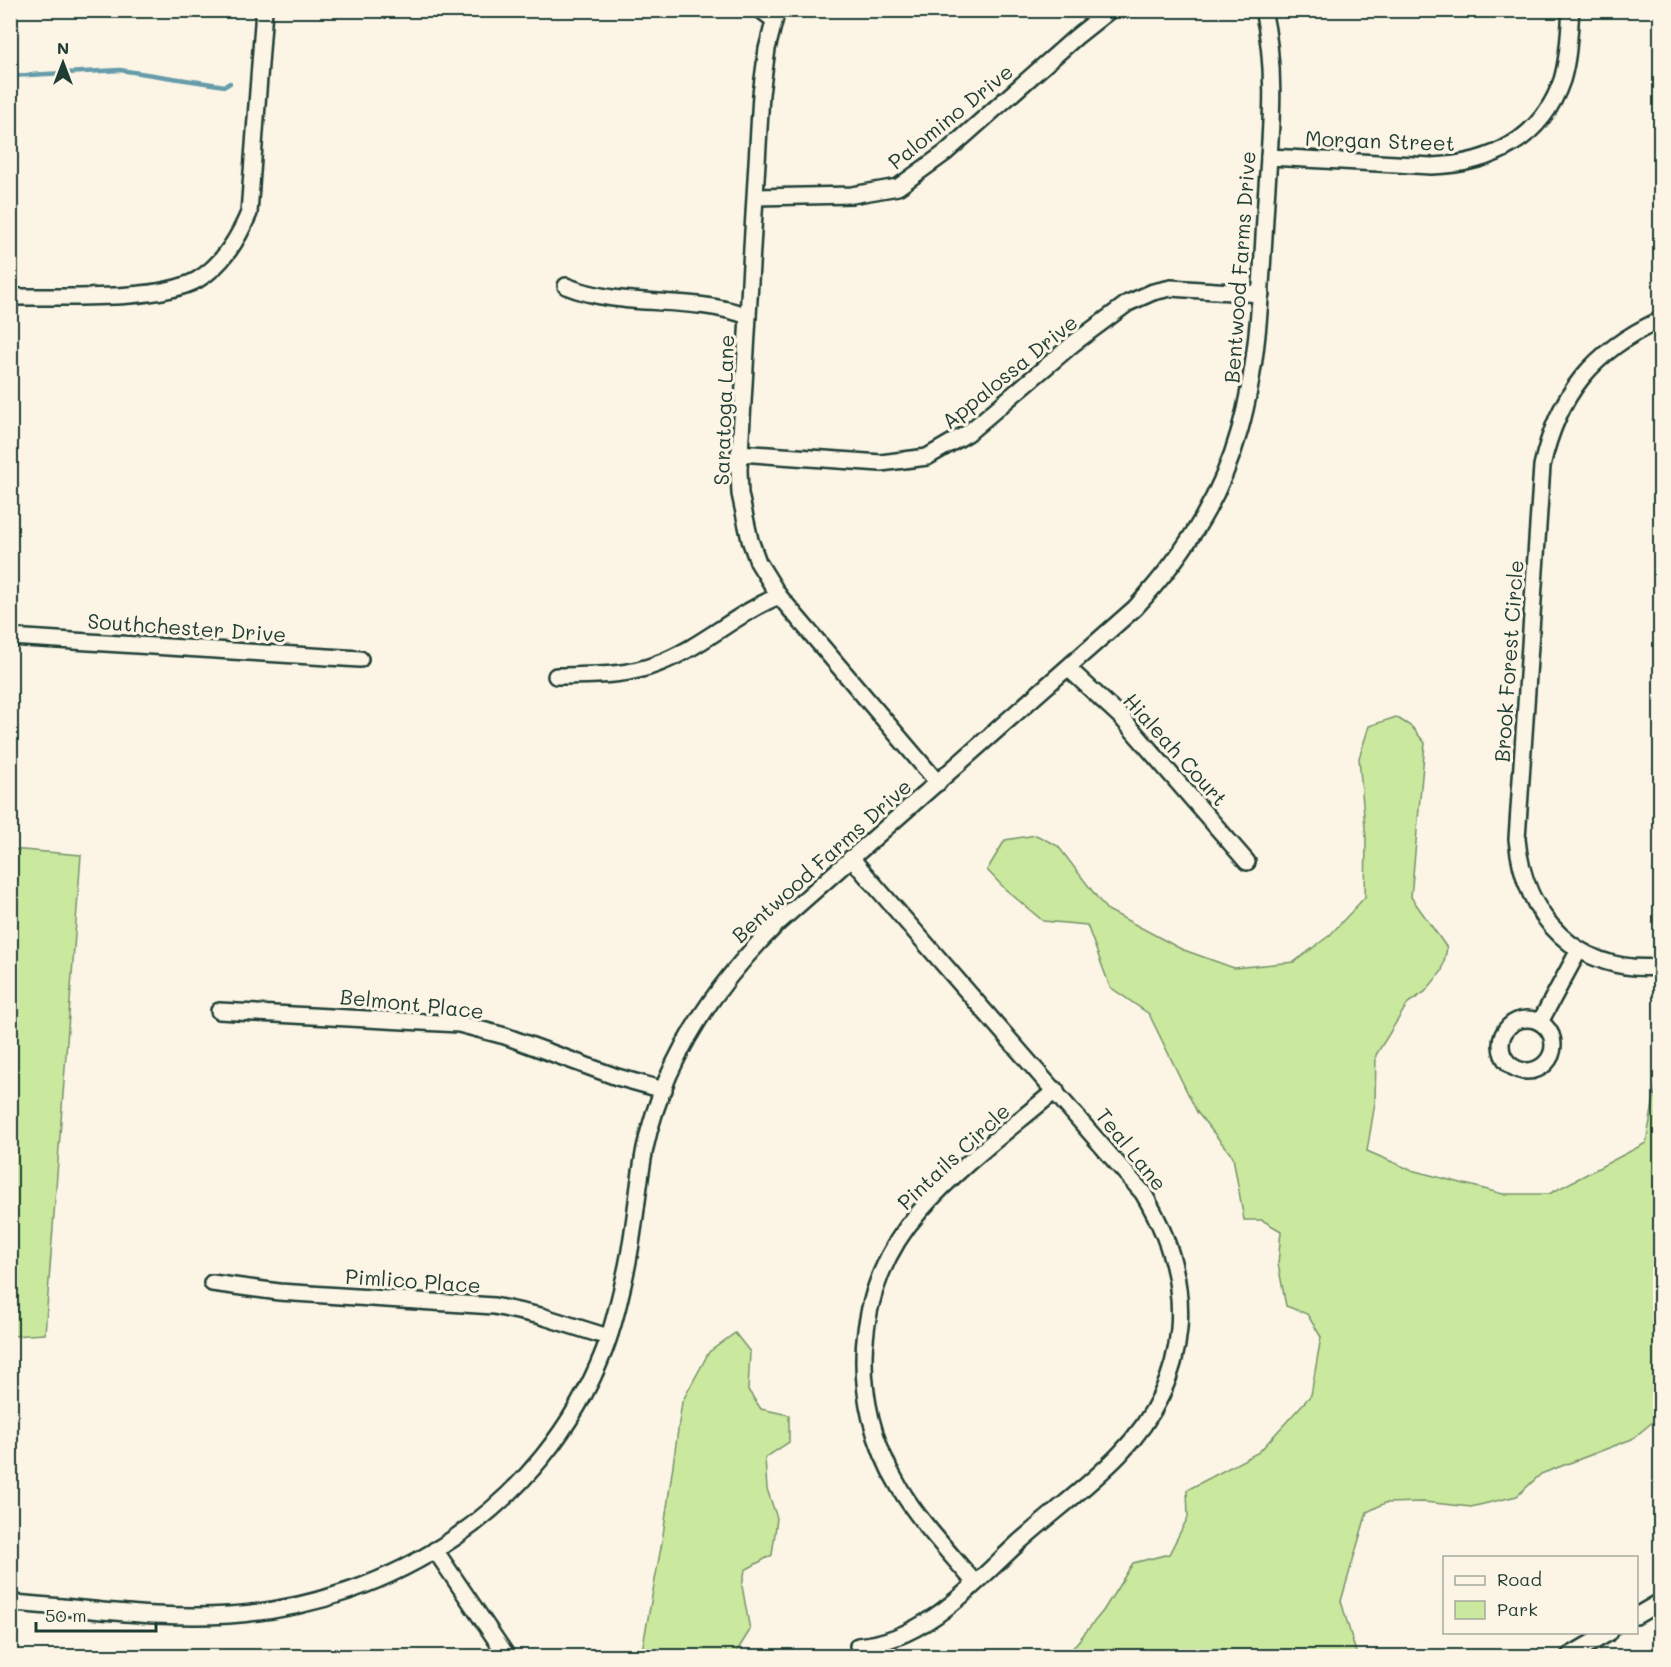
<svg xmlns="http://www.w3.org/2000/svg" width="1671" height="1667" font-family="Mali,sans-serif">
  <rect width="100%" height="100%" fill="#fcf5e5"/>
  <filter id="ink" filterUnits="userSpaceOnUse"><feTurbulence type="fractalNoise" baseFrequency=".0167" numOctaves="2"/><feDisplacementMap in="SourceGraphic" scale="12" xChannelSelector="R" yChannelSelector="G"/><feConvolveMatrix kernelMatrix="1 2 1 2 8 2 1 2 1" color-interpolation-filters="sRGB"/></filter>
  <g filter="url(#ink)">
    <g fill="#cbe89f" stroke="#75926a" stroke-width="1.5">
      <path d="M1396,717L1412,727L1425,743L1411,897L1447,948L1442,971L1425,992L1408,1003L1376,1055L1375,1103L1367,1151L1411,1170L1503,1194H1549L1646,1143L1660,1065V1416L1632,1439L1541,1474L1517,1496L1471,1507L1424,1502L1385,1503L1367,1512L1341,1601L1357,1656H1066L1103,1611L1133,1563L1169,1554L1188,1517L1187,1490L1259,1452L1311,1395L1321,1337L1307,1314L1286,1306L1278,1264L1281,1231L1262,1220H1244L1233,1157L1197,1112L1149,1014L1110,987L1087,925L1043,921L1005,889L987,870L1005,840L1036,835L1058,846L1106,909L1181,949L1234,968L1294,962L1330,935L1365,897L1366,839L1359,758L1369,726Z"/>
      <path d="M11,849L81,855L45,1334L11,1336Z"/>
      <path d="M735,1333L750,1352L748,1390L761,1409L789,1415V1442L765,1458L767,1489L777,1518L772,1555L745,1570L742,1586L750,1630L734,1656H641L662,1542L682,1402L709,1352Z"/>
    </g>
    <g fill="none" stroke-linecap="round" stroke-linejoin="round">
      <path stroke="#669caa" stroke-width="4.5" d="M10,76L120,70L225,86L230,83"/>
      <defs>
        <g id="street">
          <path d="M761,10L774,20"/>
          <path d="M777,10L767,49L761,94L739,470L740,494L750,540L758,562L779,596L938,783"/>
          <path d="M1269,157L1432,166C1491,164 1542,139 1562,80C1569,57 1569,33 1571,10"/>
          <path d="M756,197L852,195L898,187L945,153L1076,37L1110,10"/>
          <path d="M566,286C625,310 688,294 748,316"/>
          <path d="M10,297C58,296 157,302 197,280C223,265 238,239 249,213L264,10"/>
          <path d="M1660,320C1593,351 1558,394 1542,466L1517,839C1524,918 1578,974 1660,967"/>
          <path d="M739,453L881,463L927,457L968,433L1074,343L1128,303L1153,292L1171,288L1261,294"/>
          <path d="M10,637L360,659"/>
          <path d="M1068,668L1122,718L1247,862"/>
          <path d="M556,676C590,675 625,677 657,664C701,648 735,614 779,596"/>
          <path d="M851,858L1143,1193C1197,1282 1193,1378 1119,1455C1087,1488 1049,1515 1016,1545C971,1587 923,1641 858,1646"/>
          <path d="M219,1011L459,1024L505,1036L617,1077L664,1090"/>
          <circle cx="1527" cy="1045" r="26"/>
          <path d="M1540,1022L1579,950"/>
          <path d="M212,1283L279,1292L494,1306L541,1316L608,1337"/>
          <path d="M435,1550L507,1656"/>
          <path d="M975,1583C949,1552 919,1521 899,1487C847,1401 852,1287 920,1211C959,1166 1010,1129 1056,1090"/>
          <path d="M10,1603C82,1607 157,1620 229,1615C393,1604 543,1507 604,1351C614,1325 620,1298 626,1271C635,1231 637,1189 645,1148C664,1060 715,985 778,923L1135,608C1258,475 1256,371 1266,201C1270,137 1278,73 1263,10"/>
          <path d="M1636,1616L1660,1602"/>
          <path d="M1569,1656L1610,1632"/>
        </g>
      </defs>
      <use href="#street" stroke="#1f3d34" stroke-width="20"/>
      <use href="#street" stroke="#fcf5e5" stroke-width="15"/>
    </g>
  </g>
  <g text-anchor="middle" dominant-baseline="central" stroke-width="6" stroke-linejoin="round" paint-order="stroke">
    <g font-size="21" fill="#1f3d34" stroke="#fcf5e5">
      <text transform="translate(950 116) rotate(-39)">Palomino Drive</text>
      <text transform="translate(1380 140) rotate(2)">Morgan Street</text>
      <text transform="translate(1239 267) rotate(-86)">Bentwood Farms Drive</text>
      <text transform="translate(1009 371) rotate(-39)">Appalossa Drive</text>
      <text transform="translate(723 410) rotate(-88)">Saratoga Lane</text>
      <text transform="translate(187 627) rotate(4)">Southchester Drive</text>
      <text transform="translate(1508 661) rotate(-86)">Brook Forest Circle</text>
      <text transform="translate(1176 749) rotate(48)">Hialeah Court</text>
      <text transform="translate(821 860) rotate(-42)">Bentwood Farms Drive</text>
      <text transform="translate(412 1003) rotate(6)">Belmont Place</text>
      <text transform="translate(1132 1149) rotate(51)">Teal Lane</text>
      <text transform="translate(953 1156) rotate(-43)">Pintails Circle</text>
      <text transform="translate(413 1280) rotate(4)">Pimlico Place</text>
    </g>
  </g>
  <rect width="1671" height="1667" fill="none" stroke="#fcf5e5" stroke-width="36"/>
  <rect x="18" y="18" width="1635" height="1631" fill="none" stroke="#1f3d34" stroke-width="2" filter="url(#ink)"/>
  <rect x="1443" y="1556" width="195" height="78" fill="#fcf5e5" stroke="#a4ab9e" stroke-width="1.5"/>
  <rect x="1455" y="1576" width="30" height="9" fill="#fcf5e5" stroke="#a4ab9e" stroke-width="1.5"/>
  <text x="1497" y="1586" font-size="18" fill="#1f3d34">Road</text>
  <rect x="1455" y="1601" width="30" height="18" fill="#cbe89f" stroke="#a4ab9e" stroke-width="1.5"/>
  <text x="1497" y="1616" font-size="18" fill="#1f3d34">Park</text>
  <g transform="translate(63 63)" stroke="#fcf5e5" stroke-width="4.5" paint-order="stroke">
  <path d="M0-4.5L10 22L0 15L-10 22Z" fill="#1f3d34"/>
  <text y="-9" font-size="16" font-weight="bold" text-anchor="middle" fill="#1f3d34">N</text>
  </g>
  <path d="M36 1622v9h120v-9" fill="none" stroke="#1f3d34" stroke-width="3"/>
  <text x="45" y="1622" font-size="18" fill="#1f3d34" stroke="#fcf5e5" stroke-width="4.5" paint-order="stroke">50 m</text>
</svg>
